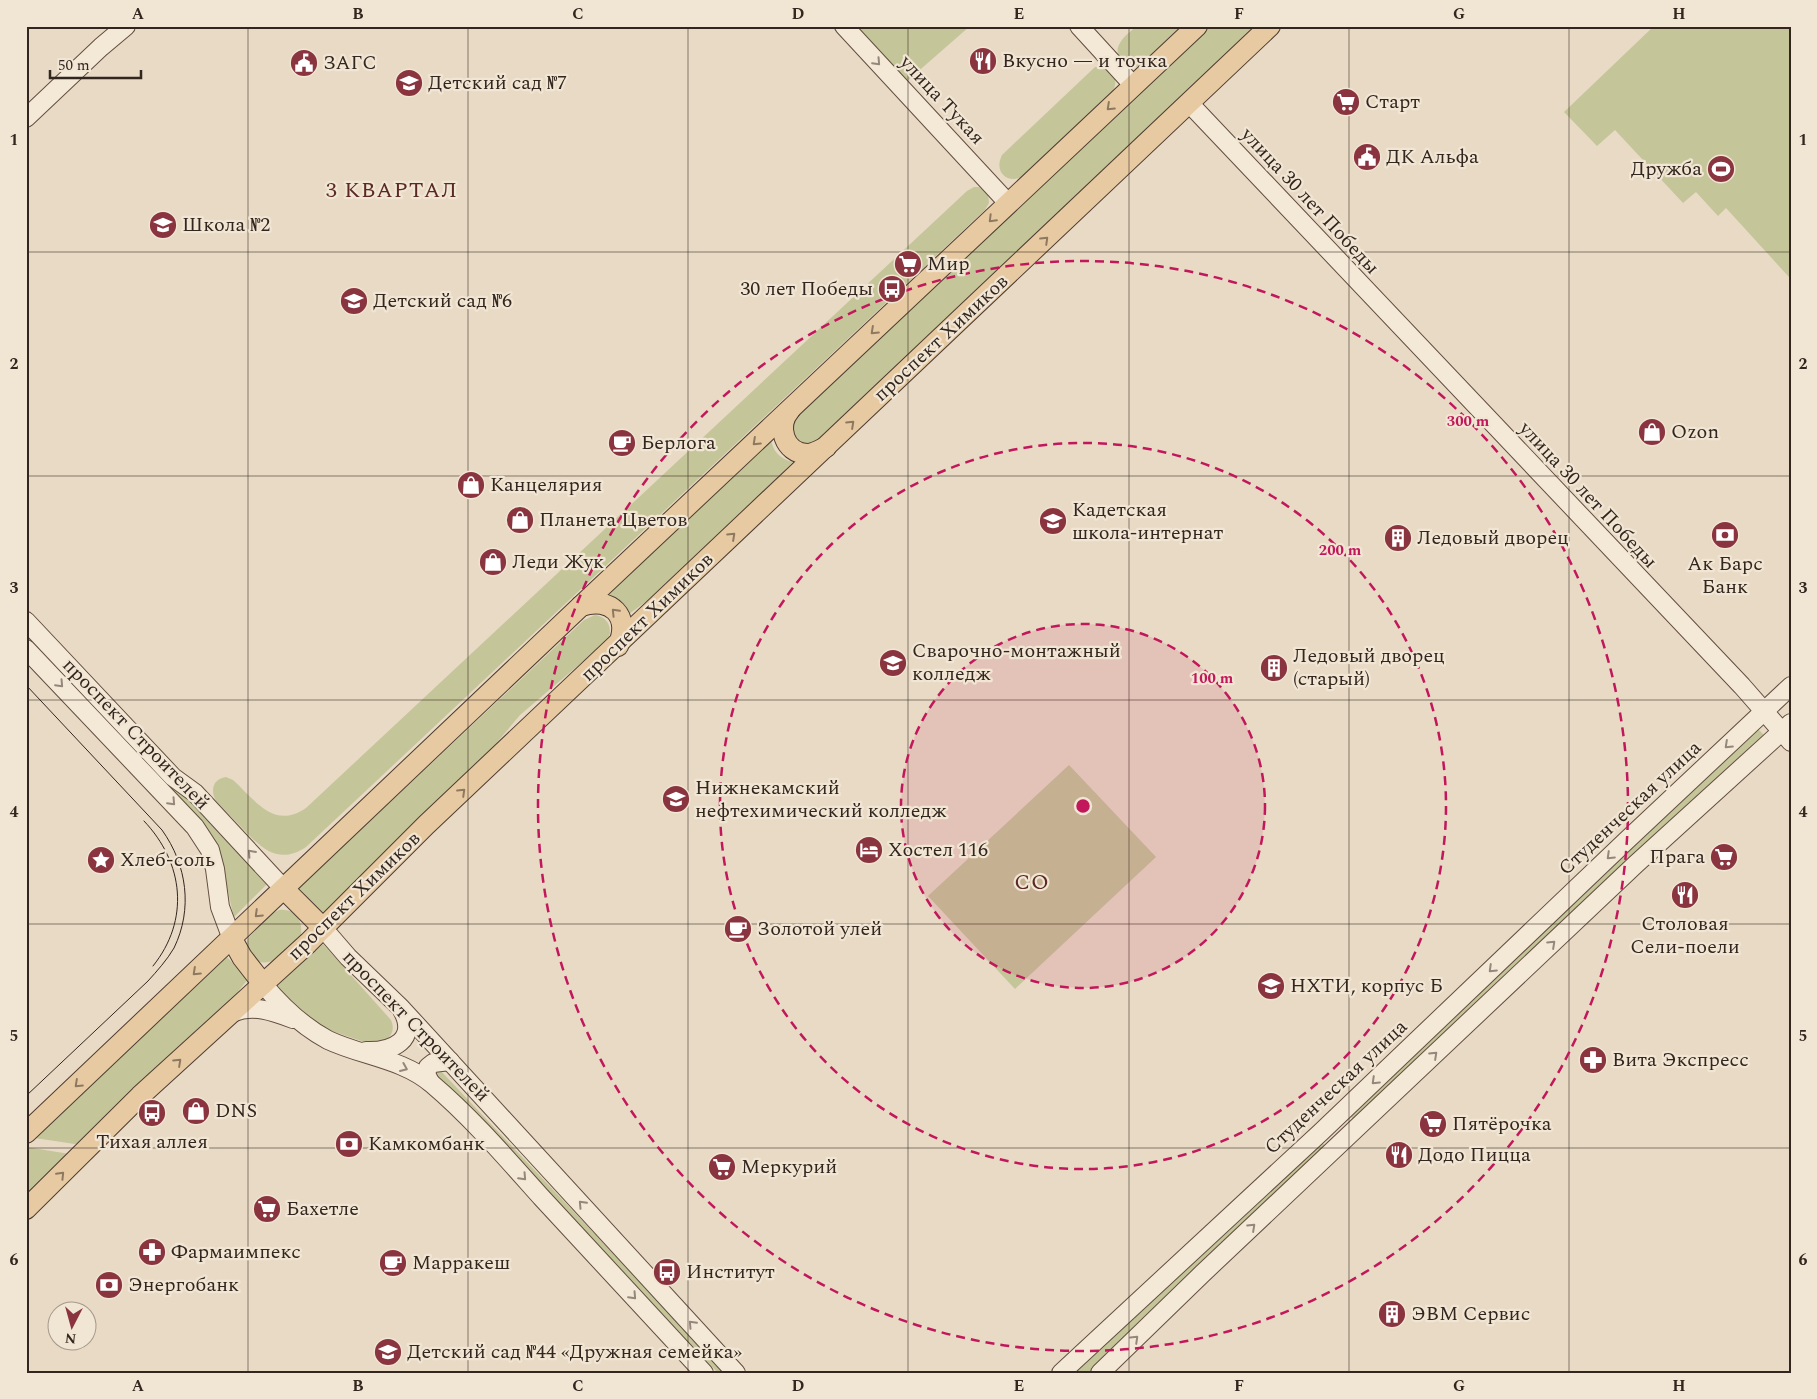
<svg xmlns="http://www.w3.org/2000/svg" width="1817" height="1399" font-family="Spectral,serif">
  <rect width="100%" height="100%" fill="#e8dac5"/>
  <g fill="#c5c59a">
    <path d="M855,26H970L906,82Z"/>
    <path d="M1137,26H1182C1173,35 1148,62 1139,66C1125,71 1112,55 1120,43C1124,36 1131,31 1137,26Z"/>
    <path d="M1209,26H1257L818,442L809,447L792,439L793,421L795,418Z"/>
    <path d="M1654,26H1791V277H1789L1726,208L1718,216L1696,192L1683,203L1615,130L1597,146L1564,112Z"/>
    <path d="M1095,67C1110,65 1120,77 1113,91L1025,175C1009,186 993,173 1002,155Z"/>
    <path d="M974,187H979L988,193L989,203L985,210L306,847C279,865 262,849 243,829C234,820 225,810 216,801C210,790 213,779 226,777L233,780C256,801 274,830 306,808L967,191Z"/>
    <path d="M771,438C772,451 780,459 793,462L667,586L629,614C628,604 618,598 609,595Z"/>
    <path d="M595,615C608,617 613,628 608,640L520,715L483,759L323,914L299,888L584,620Z"/>
    <path d="M26,629L267,884L234,917C226,885 221,849 201,822L26,637Z"/>
    <path d="M1757,728L1764,735L1356,1122L1349,1115Z"/>
    <path d="M1069,765L1156,857L1015,989L928,896Z"/>
    <path d="M279,910C295,908 303,920 301,935C293,948 266,975 252,956C248,950 246,945 248,938L273,913Z"/>
    <path d="M323,944L391,1020C395,1029 392,1036 384,1042L367,1043L332,1031L306,1017L275,987Z"/>
    <path d="M227,957L248,979L229,1003L81,1145L35,1138Z"/>
    <path d="M440,1070L726,1373H718L451,1090L437,1078L435,1074Z"/>
    <path d="M1321,1142L1328,1148L1090,1373H1075Z"/>
    <path d="M26,1147L70,1154L26,1196Z"/>
  </g>
  <g fill="none" stroke-linecap="round" stroke-linejoin="round">
    <defs>
      <g id="secondary">
        <path d="M844,26L1008,203"/>
        <path d="M1079,26L1133,85"/>
        <path d="M1189,103L1742,686L1791,742"/>
        <path d="M26,118L101,47L126,26"/>
        <path d="M26,621L173,777L195,793L284,889"/>
        <path d="M26,649L195,827L210,850L215,869L220,907L232,939"/>
        <path d="M323,928L348,957L401,1008L736,1373"/>
        <path d="M263,984C282,1007 302,1026 328,1040C362,1056 403,1059 432,1084C472,1118 507,1159 542,1198C596,1256 650,1314 704,1373"/>
        <path d="M232,1013C253,1004 272,1011 293,1019"/>
        <path d="M366,1051C392,1052 419,1040 402,1010"/>
        <path d="M430,1082L426,1074L428,1067L433,1063L450,1061"/>
        <path d="M1061,1373L1320,1133L1627,840L1791,686"/>
        <path d="M1100,1373L1202,1274L1636,864L1791,723"/>
      </g>
      <g id="primary">
        <path d="M790,410C776,426 784,453 807,454C814,454 820,450 826,447"/>
        <path d="M581,606C611,596 631,616 618,646"/>
        <path d="M284,889L323,928"/>
        <path d="M232,939L242,957L263,984"/>
        <path d="M26,1133L581,606L1197,26"/>
        <path d="M26,1209L140,1096L308,943L426,825L1270,26"/>
      </g>
    </defs>
    <use href="#secondary" stroke="#634e40" stroke-width="20"/>
    <use href="#primary" stroke="#4f3c31" stroke-width="22"/>
    <use href="#secondary" stroke="#f4e8d7" stroke-width="18"/>
    <use href="#primary" stroke="#e7caa1" stroke-width="20"/>
    <g stroke="#33261f" stroke-width="1">
      <path d="M26,685L162,830C187,865 193,909 174,948C167,960 157,971 148,981L26,1096"/>
      <path d="M144,821C184,863 190,920 153,966"/>
    </g>
  </g>
  <defs><path id="oneway-chevron" d="M-2-3.5L2.5 0L-2 3.5" fill="none" stroke-width="1.6" stroke-linecap="round" stroke-linejoin="round" transform="scale(1.25)"/></defs>
  <g stroke="#94877b">
    <use href="#oneway-chevron" transform="translate(877 62) rotate(47)"/>
    <use href="#oneway-chevron" transform="translate(60 684) rotate(47)"/>
    <use href="#oneway-chevron" transform="translate(1728 745) rotate(137)"/>
    <use href="#oneway-chevron" transform="translate(172 802) rotate(47)"/>
    <use href="#oneway-chevron" transform="translate(251 853) rotate(-132)"/>
    <use href="#oneway-chevron" transform="translate(1610 856) rotate(136)"/>
    <use href="#oneway-chevron" transform="translate(1552 944) rotate(-43)"/>
    <use href="#oneway-chevron" transform="translate(1492 969) rotate(136)"/>
    <use href="#oneway-chevron" transform="translate(1434 1055) rotate(-43)"/>
    <use href="#oneway-chevron" transform="translate(404 1068) rotate(23)"/>
    <use href="#oneway-chevron" transform="translate(1375 1081) rotate(136)"/>
    <use href="#oneway-chevron" transform="translate(523 1177) rotate(47)"/>
    <use href="#oneway-chevron" transform="translate(582 1204) rotate(-133)"/>
    <use href="#oneway-chevron" transform="translate(1252 1227) rotate(-43)"/>
    <use href="#oneway-chevron" transform="translate(633 1296) rotate(47)"/>
    <use href="#oneway-chevron" transform="translate(692 1324) rotate(-133)"/>
    <use href="#oneway-chevron" transform="translate(1135 1339) rotate(-44)"/>
  </g>
  <g stroke="#8d7860">
    <use href="#oneway-chevron" transform="translate(1110 107) rotate(137)"/>
    <use href="#oneway-chevron" transform="translate(992 219) rotate(135)"/>
    <use href="#oneway-chevron" transform="translate(1045 240) rotate(-44)"/>
    <use href="#oneway-chevron" transform="translate(874 331) rotate(137)"/>
    <use href="#oneway-chevron" transform="translate(851 424) rotate(-43)"/>
    <use href="#oneway-chevron" transform="translate(756 442) rotate(137)"/>
    <use href="#oneway-chevron" transform="translate(732 536) rotate(-43)"/>
    <use href="#oneway-chevron" transform="translate(615 612) rotate(-134)"/>
    <use href="#oneway-chevron" transform="translate(462 792) rotate(-44)"/>
    <use href="#oneway-chevron" transform="translate(258 914) rotate(136)"/>
    <use href="#oneway-chevron" transform="translate(196 972) rotate(137)"/>
    <use href="#oneway-chevron" transform="translate(178 1062) rotate(-43)"/>
    <use href="#oneway-chevron" transform="translate(78 1084) rotate(137)"/>
    <use href="#oneway-chevron" transform="translate(61 1175) rotate(-46)"/>
  </g>
  <path fill="none" stroke="#33261f" stroke-width="1" stroke-opacity="0.55" d="M248,26V1373M468,26V1373M688,26V1373M908,26V1373M1129,26V1373M1349,26V1373M1569,26V1373M26,252H1791M26,476H1791M26,700H1791M26,924H1791M26,1148H1791"/>
  <circle cx="1083" cy="806" r="182" fill="#c2185b" fill-opacity=".12"/>
  <g fill="none" stroke="#c2185b" stroke-width="2.5" stroke-dasharray="9 6">
    <circle cx="1083" cy="806" r="182"/>
    <circle cx="1083" cy="806" r="363"/>
    <circle cx="1083" cy="806" r="545"/>
  </g>
  <defs>
    <symbol id="restaurant-disc" viewBox="-11 -11 22 22"><circle r="9.5" fill="#89343e" stroke="#f1e5d3"/><path d="M-5-6h1v4h1v-4h1v4h1v-4h1v5L-1.5 .5V6h-2V.5L-5-1ZM5-6V6H3V1.5H1.5Q1.5-4 5-6Z" fill="#fff"/></symbol>
    <symbol id="civic-disc" viewBox="-11 -11 22 22"><circle r="9.5" fill="#89343e" stroke="#f1e5d3"/><path d="M-.6-6.5H3V-4.5H.6V-3L4-1V1h2V6H-6V1h2V-1L-.6-3ZM-1.2 2.5V6h2.4V2.5Z" fill="#fff"/></symbol>
    <symbol id="school-disc" viewBox="-11 -11 22 22"><circle r="9.5" fill="#89343e" stroke="#f1e5d3"/><path d="M0-5L7-2L0 1L-7-2ZM-4 1L0 2.5L4 1V4Q0 6-4 4Z" fill="#fff"/></symbol>
    <symbol id="supermarket-disc" viewBox="-11 -11 22 22"><circle r="9.5" fill="#89343e" stroke="#f1e5d3"/><path d="M-6-5.5h2.5l.6 2H6L4.5 2H-2.5L-4.4-4H-6ZM-1.5 3.2a1.3 1.3 0 1 0 .1 0ZM3 3.2a1.3 1.3 0 1 0 .1 0Z" fill="#fff"/></symbol>
    <symbol id="stadium-disc" viewBox="-11 -11 22 22"><circle r="9.5" fill="#89343e" stroke="#f1e5d3"/><path d="M0-5a6.5 5 0 1 0 0 10a6.5 5 0 1 0 0-10ZM-3.5-1.8h7v3.6h-7Z" fill="#fff"/></symbol>
    <symbol id="bus-disc" viewBox="-11 -11 22 22"><circle r="9.5" fill="#89343e" stroke="#f1e5d3"/><path d="M-5-6H5V4H4V6H2V4H-2V6H-4V4H-5ZM-3.5-4V0h7V-4ZM-3.5 1.2v1.5H-2V1.2ZM2 1.2v1.5H3.5V1.2Z" fill="#fff"/></symbol>
    <symbol id="shop-disc" viewBox="-11 -11 22 22"><circle r="9.5" fill="#89343e" stroke="#f1e5d3"/><path d="M-5-2.5h2.3a2.7 3.5 0 0 1 5.4 0H5L5.5 6h-11ZM-1.5-2.5h3a1.5 2.3 0 0 0-3 0Z" fill="#fff"/></symbol>
    <symbol id="cafe-disc" viewBox="-11 -11 22 22"><circle r="9.5" fill="#89343e" stroke="#f1e5d3"/><path d="M-5.5-4.5H6V0H3Q3 3.5 0 3.5H-2.5Q-5.5 3.5-5.5 0ZM3-3.2v2h1.7v-2ZM-6 4.5H4V6H-6Z" fill="#fff"/></symbol>
    <symbol id="bank-disc" viewBox="-11 -11 22 22"><circle r="9.5" fill="#89343e" stroke="#f1e5d3"/><path d="M-6-4H6V4H-6ZM0-2.3a2.3 2.3 0 1 0 0 4.6a2.3 2.3 0 1 0 0-4.6Z" fill="#fff"/></symbol>
    <symbol id="building-disc" viewBox="-11 -11 22 22"><circle r="9.5" fill="#89343e" stroke="#f1e5d3"/><path d="M-4-6H4V6H1V3H-1V6H-4ZM-2.5-4.3h1.7v1.8h-1.7ZM.8-4.3h1.7v1.8H.8ZM-2.5-1h1.7V.8h-1.7ZM.8-1h1.7V.8H.8Z" fill="#fff"/></symbol>
    <symbol id="university-disc" viewBox="-11 -11 22 22"><circle r="9.5" fill="#89343e" stroke="#f1e5d3"/><path d="M0-5L7-2L0 1L-7-2ZM-4 1L0 2.5L4 1V4Q0 6-4 4Z" fill="#fff"/></symbol>
    <symbol id="hotel-disc" viewBox="-11 -11 22 22"><circle r="9.5" fill="#89343e" stroke="#f1e5d3"/><path d="M-6-4.5h1.5V1H6V5H4.5V3h-9V5H-6ZM-4 0a1.8 1.8 0 1 1 3.6 0ZM.5 0V-2.5h3Q6-2.5 6 0Z" fill="#fff"/></symbol>
    <symbol id="sight-disc" viewBox="-11 -11 22 22"><circle r="9.5" fill="#89343e" stroke="#f1e5d3"/><path d="M0-6L1.8-2.2L6-1.7L2.9 1.2L3.7 5.4L0 3.3L-3.7 5.4L-2.9 1.2L-6-1.7L-1.8-2.2Z" fill="#fff"/></symbol>
    <symbol id="pharmacy-disc" viewBox="-11 -11 22 22"><circle r="9.5" fill="#89343e" stroke="#f1e5d3"/><path d="M-2-6h4v4h4v4h-4v4h-4v-4h-4v-4h4Z" fill="#fff"/></symbol>
  </defs>
  <g fill-rule="evenodd">
    <use href="#restaurant-disc" x="967" y="45" width="32" height="32"/>
    <use href="#civic-disc" x="288" y="47" width="32" height="32"/>
    <use href="#school-disc" x="393" y="67" width="32" height="32"/>
    <use href="#supermarket-disc" x="1330" y="86" width="32" height="32"/>
    <use href="#civic-disc" x="1351" y="141" width="32" height="32"/>
    <use href="#stadium-disc" x="1705" y="153" width="32" height="32"/>
    <use href="#school-disc" x="147" y="209" width="32" height="32"/>
    <use href="#supermarket-disc" x="892" y="248" width="32" height="32"/>
    <use href="#bus-disc" x="876" y="273" width="32" height="32"/>
    <use href="#school-disc" x="338" y="285" width="32" height="32"/>
    <use href="#shop-disc" x="1636" y="416" width="32" height="32"/>
    <use href="#cafe-disc" x="606" y="427" width="32" height="32"/>
    <use href="#shop-disc" x="455" y="469" width="32" height="32"/>
    <use href="#shop-disc" x="504" y="504" width="32" height="32"/>
    <use href="#school-disc" x="1037" y="505" width="32" height="32"/>
    <use href="#bank-disc" x="1709" y="519" width="32" height="32"/>
    <use href="#building-disc" x="1382" y="522" width="32" height="32"/>
    <use href="#shop-disc" x="477" y="546" width="32" height="32"/>
    <use href="#university-disc" x="877" y="647" width="32" height="32"/>
    <use href="#building-disc" x="1258" y="652" width="32" height="32"/>
    <use href="#university-disc" x="660" y="783" width="32" height="32"/>
    <use href="#hotel-disc" x="853" y="834" width="32" height="32"/>
    <use href="#supermarket-disc" x="1708" y="841" width="32" height="32"/>
    <use href="#sight-disc" x="85" y="844" width="32" height="32"/>
    <use href="#restaurant-disc" x="1669" y="879" width="32" height="32"/>
    <use href="#cafe-disc" x="722" y="913" width="32" height="32"/>
    <use href="#university-disc" x="1255" y="970" width="32" height="32"/>
    <use href="#pharmacy-disc" x="1577" y="1044" width="32" height="32"/>
    <use href="#shop-disc" x="180" y="1095" width="32" height="32"/>
    <use href="#bus-disc" x="136" y="1097" width="32" height="32"/>
    <use href="#supermarket-disc" x="1417" y="1108" width="32" height="32"/>
    <use href="#bank-disc" x="333" y="1128" width="32" height="32"/>
    <use href="#restaurant-disc" x="1383" y="1139" width="32" height="32"/>
    <use href="#supermarket-disc" x="706" y="1151" width="32" height="32"/>
    <use href="#supermarket-disc" x="251" y="1193" width="32" height="32"/>
    <use href="#pharmacy-disc" x="136" y="1236" width="32" height="32"/>
    <use href="#cafe-disc" x="377" y="1247" width="32" height="32"/>
    <use href="#bus-disc" x="651" y="1256" width="32" height="32"/>
    <use href="#bank-disc" x="93" y="1269" width="32" height="32"/>
    <use href="#building-disc" x="1376" y="1298" width="32" height="32"/>
    <use href="#school-disc" x="372" y="1336" width="32" height="32"/>
  </g>
  <g text-anchor="middle" dominant-baseline="central" stroke-width="4.5" stroke-linejoin="round" paint-order="stroke">
    <g font-size="20" fill="#33261f" stroke="#f1e5d3" text-anchor="start">
      <text x="1002" y="61">Вкусно — и точка</text>
      <text x="323" y="63">ЗАГС</text>
      <text x="428" y="83">Детский сад №7</text>
      <text x="1365" y="102">Старт</text>
      <text x="1386" y="157">ДК Альфа</text>
      <text x="1702" y="169" text-anchor="end">Дружба</text>
      <text x="182" y="225">Школа №2</text>
      <text x="927" y="264">Мир</text>
      <text x="873" y="289" text-anchor="end">30 лет Победы</text>
      <text x="373" y="301">Детский сад №6</text>
      <text x="1671" y="432">Ozon</text>
      <text x="641" y="443">Берлога</text>
      <text x="490" y="485">Канцелярия</text>
      <text x="1072" y="510">Кадетская<tspan x="1072" dy="23">школа-интернат</tspan></text>
      <text x="539" y="520">Планета Цветов</text>
      <text x="1417" y="538">Ледовый дворец</text>
      <text x="512" y="562">Леди Жук</text>
      <text x="1725" y="564" text-anchor="middle">Ак Барс<tspan x="1725" dy="23">Банк</tspan></text>
      <text x="912" y="651">Сварочно-монтажный<tspan x="912" dy="23">колледж</tspan></text>
      <text x="1293" y="656">Ледовый дворец<tspan x="1293" dy="23">(старый)</tspan></text>
      <text x="695" y="788">Нижнекамский<tspan x="695" dy="23">нефтехимический колледж</tspan></text>
      <text x="888" y="850">Хостел 116</text>
      <text x="1705" y="857" text-anchor="end">Прага</text>
      <text x="120" y="860">Хлеб-соль</text>
      <text x="1685" y="924" text-anchor="middle">Столовая<tspan x="1685" dy="23">Сели-поели</tspan></text>
      <text x="757" y="929">Золотой улей</text>
      <text x="1290" y="986">НХТИ, корпус Б</text>
      <text x="1612" y="1060">Вита Экспресс</text>
      <text x="215" y="1111">DNS</text>
      <text x="1452" y="1124">Пятёрочка</text>
      <text x="152" y="1142" text-anchor="middle">Тихая аллея</text>
      <text x="368" y="1144">Камкомбанк</text>
      <text x="1418" y="1155">Додо Пицца</text>
      <text x="741" y="1167">Меркурий</text>
      <text x="286" y="1209">Бахетле</text>
      <text x="171" y="1252">Фармаимпекс</text>
      <text x="412" y="1263">Марракеш</text>
      <text x="686" y="1272">Институт</text>
      <text x="128" y="1285">Энергобанк</text>
      <text x="1411" y="1314">ЭВМ Сервис</text>
      <text x="407" y="1352">Детский сад №44 «Дружная семейка»</text>
    </g>
    <g font-size="20" fill="#33261f" stroke="#f1e5d3">
      <text transform="translate(942 100) rotate(47)">улица Тукая</text>
      <text transform="translate(1310 201) rotate(47)">улица 30 лет Победы</text>
      <text transform="translate(941 338) rotate(-43)">проспект Химиков</text>
      <text transform="translate(1588 495) rotate(47)">улица 30 лет Победы</text>
      <text transform="translate(647 617) rotate(-44)">проспект Химиков</text>
      <text transform="translate(136 734) rotate(46)">проспект Строителей</text>
      <text transform="translate(1630 808) rotate(-43)">Студенческая улица</text>
      <text transform="translate(354 896) rotate(-44)">проспект Химиков</text>
      <text transform="translate(416 1026) rotate(46)">проспект Строителей</text>
      <text transform="translate(1336 1087) rotate(-43)">Студенческая улица</text>
    </g>
    <g font-size="22" letter-spacing="1" fill="#5a2924" stroke="#f1e5d3">
      <text x="392" y="190">3 КВАРТАЛ</text>
      <text x="1032" y="882">СО</text>
    </g>
  </g>
  <circle cx="1083" cy="806" r="8" fill="#c2185b" stroke="#f1e5d3" stroke-width="2.5"/>
  <g font-size="15" text-anchor="middle" font-weight="bold" fill="#c2185b" stroke="#f1e5d3" stroke-width="4.5" stroke-linejoin="round" paint-order="stroke">
    <text x="1468" y="426">300 m</text>
    <text x="1340" y="555">200 m</text>
    <text x="1212" y="683">100 m</text>
  </g>
  <rect width="1817" height="1399" fill="none" stroke="#f1e5d3" stroke-width="55"/>
  <g transform="translate(72 1326) rotate(186)"><circle r="24" fill="#f1e5d3" stroke="#a5998b"/>
  <path d="M0-4L9 19L0 12L-9 19Z" fill="#89343e"/>
  <text y="-8" font-size="14" font-weight="bold" text-anchor="middle" fill="#33261f">N</text>
  </g>
  <path d="M50 70v8h91v-8" fill="none" stroke="#33261f" stroke-width="2.5"/>
  <text x="58" y="70" font-size="15" fill="#33261f" stroke="#f1e5d3" stroke-width="4" paint-order="stroke">50 m</text>
  <rect x="28" y="28" width="1762" height="1344" fill="none" stroke="#33261f" stroke-width="2"/>
  <g font-size="16" text-anchor="middle" font-weight="bold" fill="#33261f">
    <text x="138" y="19">A</text>
    <text x="358" y="19">B</text>
    <text x="578" y="19">C</text>
    <text x="798" y="19">D</text>
    <text x="1019" y="19">E</text>
    <text x="1239" y="19">F</text>
    <text x="1459" y="19">G</text>
    <text x="1679" y="19">H</text>
    <text x="14" y="145">1</text>
    <text x="1803" y="145">1</text>
    <text x="14" y="369">2</text>
    <text x="1803" y="369">2</text>
    <text x="14" y="593">3</text>
    <text x="1803" y="593">3</text>
    <text x="14" y="817">4</text>
    <text x="1803" y="817">4</text>
    <text x="14" y="1041">5</text>
    <text x="1803" y="1041">5</text>
    <text x="14" y="1265">6</text>
    <text x="1803" y="1265">6</text>
    <text x="138" y="1391">A</text>
    <text x="358" y="1391">B</text>
    <text x="578" y="1391">C</text>
    <text x="798" y="1391">D</text>
    <text x="1019" y="1391">E</text>
    <text x="1239" y="1391">F</text>
    <text x="1459" y="1391">G</text>
    <text x="1679" y="1391">H</text>
  </g>
</svg>
